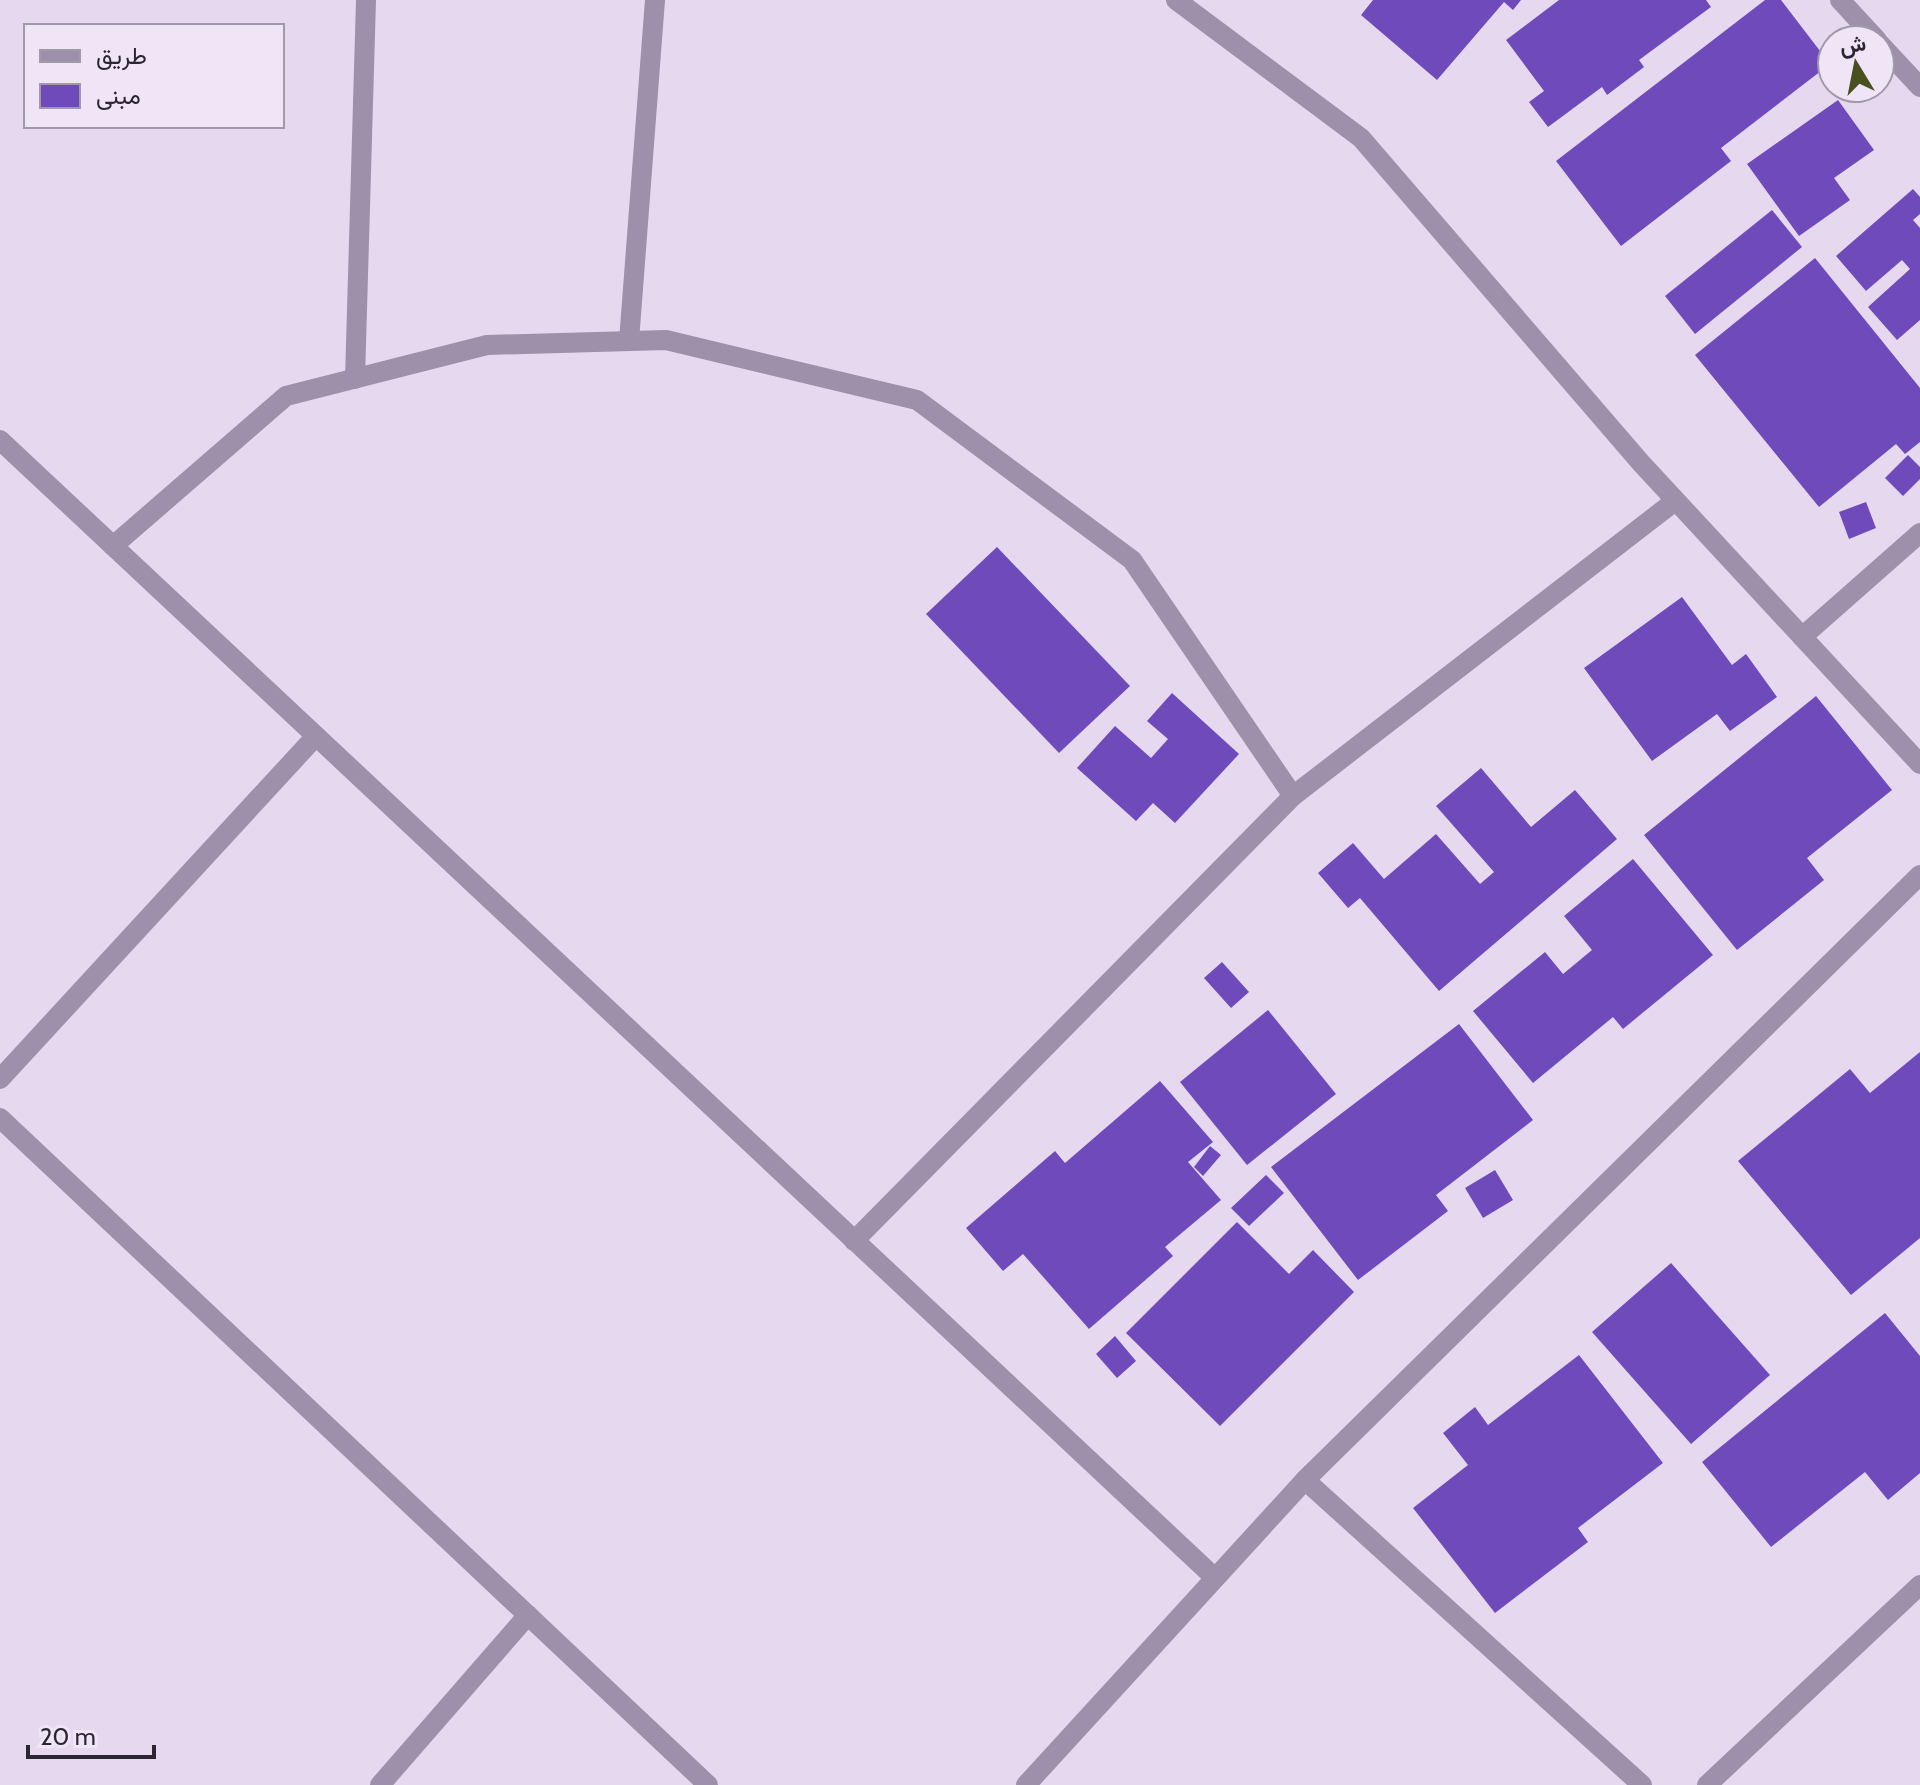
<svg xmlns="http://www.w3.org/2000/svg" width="1920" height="1785" font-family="Cabin,Vazirmatn,sans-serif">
  <rect width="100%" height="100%" fill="#e6d9ef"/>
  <g fill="#6f4abb">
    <path d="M1373,0H1521L1513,10L1504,2L1437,80L1361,15Z"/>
    <path d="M1559,0H1706L1711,7L1639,60L1644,67L1607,95L1602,87L1548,127L1529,102L1544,91L1506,40Z"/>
    <path d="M1765,0H1781L1830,64L1721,148L1731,161L1621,246L1556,161Z"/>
    <path d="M1838,100L1874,150L1834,178L1850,200L1799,236L1747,164Z"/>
    <path d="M1913,189L1920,197V214L1913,220L1920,228V320L1897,340L1868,307L1910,269L1902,260L1866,291L1836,256Z"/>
    <path d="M1772,210L1802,247L1695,334L1665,296Z"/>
    <path d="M1815,258L1920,388V442L1905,454L1896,444L1819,507L1695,355Z"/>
    <path d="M1908,455L1920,467V479L1903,496L1885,478Z"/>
    <path d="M1866,502L1876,528L1849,539L1839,512Z"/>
    <path d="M997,547L1130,686L1059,753L926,614Z"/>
    <path d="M1682,597L1732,665L1746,654L1777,697L1730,731L1717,714L1652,761L1584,668Z"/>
    <path d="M1172,693L1239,754L1175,823L1153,803L1136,821L1077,768L1115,726L1151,758L1168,739L1147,721Z"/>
    <path d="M1816,696L1892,790L1807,858L1824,880L1737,950L1644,835Z"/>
    <path d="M1481,768L1531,827L1575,790L1617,839L1439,991L1360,898L1348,908L1318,873L1353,843L1384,879L1436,834L1480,884L1494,872L1436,806Z"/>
    <path d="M1633,859L1713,955L1623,1029L1613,1017L1533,1083L1473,1011L1545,952L1563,974L1592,950L1564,916Z"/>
    <path d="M1222,962L1249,992L1231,1008L1204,978Z"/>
    <path d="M1268,1010L1336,1094L1247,1165L1180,1082Z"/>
    <path d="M1459,1024L1533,1120L1436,1195L1448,1211L1358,1280L1271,1167Z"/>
    <path d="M1920,1052V1238L1851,1295L1738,1161L1850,1069L1870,1093Z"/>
    <path d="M1160,1081L1213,1142L1188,1162L1221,1200L1165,1247L1173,1256L1089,1329L1023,1254L1003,1271L966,1228L1055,1151L1065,1163Z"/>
    <path d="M1210,1146L1221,1155L1203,1176L1194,1167Z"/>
    <path d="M1495,1170L1513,1200L1483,1218L1465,1188Z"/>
    <path d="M1266,1175L1284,1193L1249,1226L1231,1208Z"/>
    <path d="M1237,1222L1289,1274L1313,1250L1354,1292L1220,1426L1126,1333Z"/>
    <path d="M1671,1263L1770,1375L1691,1444L1592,1332Z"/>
    <path d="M1885,1313L1920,1356V1473L1888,1500L1865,1472L1771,1547L1702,1462Z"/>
    <path d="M1115,1336L1136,1361L1117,1378L1096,1354Z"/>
    <path d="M1579,1355L1663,1463L1578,1528L1588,1542L1495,1613L1413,1508L1468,1465L1443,1433L1475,1407L1488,1425Z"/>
  </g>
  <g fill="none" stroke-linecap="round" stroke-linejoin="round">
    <g stroke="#9e8fab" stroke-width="20">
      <path d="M1176,0L1361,138L1641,463L1920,764"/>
      <path d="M1840,0L1877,40"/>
      <path d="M1880,44L1920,87"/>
      <path d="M629,341L655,0"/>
      <path d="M355,379L366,0"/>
      <path d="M0,440L1215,1578"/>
      <path d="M113,546L286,396L487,345L666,340L917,400L1132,560L1293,796"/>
      <path d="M1802,637L1920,533"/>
      <path d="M0,1079L316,736"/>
      <path d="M0,1118L708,1785"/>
      <path d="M854,1241L1293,796L1675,501"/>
      <path d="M1305,1480L1642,1785"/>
      <path d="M380,1785L528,1615"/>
      <path d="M1026,1785L1305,1480L1920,875"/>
      <path d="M1707,1785L1920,1585"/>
    </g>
  </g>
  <rect x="24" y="24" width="260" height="104" fill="#f0e5f7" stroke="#a199a8" stroke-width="2"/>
  <rect x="40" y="50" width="40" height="12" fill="#9e8fab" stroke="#a199a8" stroke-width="2"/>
  <text x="96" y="64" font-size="24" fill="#2b2632">طريق</text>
  <rect x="40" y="84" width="40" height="24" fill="#6f4abb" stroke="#a199a8" stroke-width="2"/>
  <text x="96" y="104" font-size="24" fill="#2b2632">مبنى</text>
  <g transform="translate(1856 64) rotate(350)"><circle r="38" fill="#f0e5f7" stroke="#a199a8" stroke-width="2"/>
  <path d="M0-6L14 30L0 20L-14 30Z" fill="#495020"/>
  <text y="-12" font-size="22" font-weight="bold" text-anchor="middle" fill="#2b2632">ش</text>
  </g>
  <path d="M28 1745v12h126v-12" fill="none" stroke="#2b2632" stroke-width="4"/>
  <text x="40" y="1745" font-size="24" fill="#2b2632" stroke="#f0e5f7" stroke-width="6" paint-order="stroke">20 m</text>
</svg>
